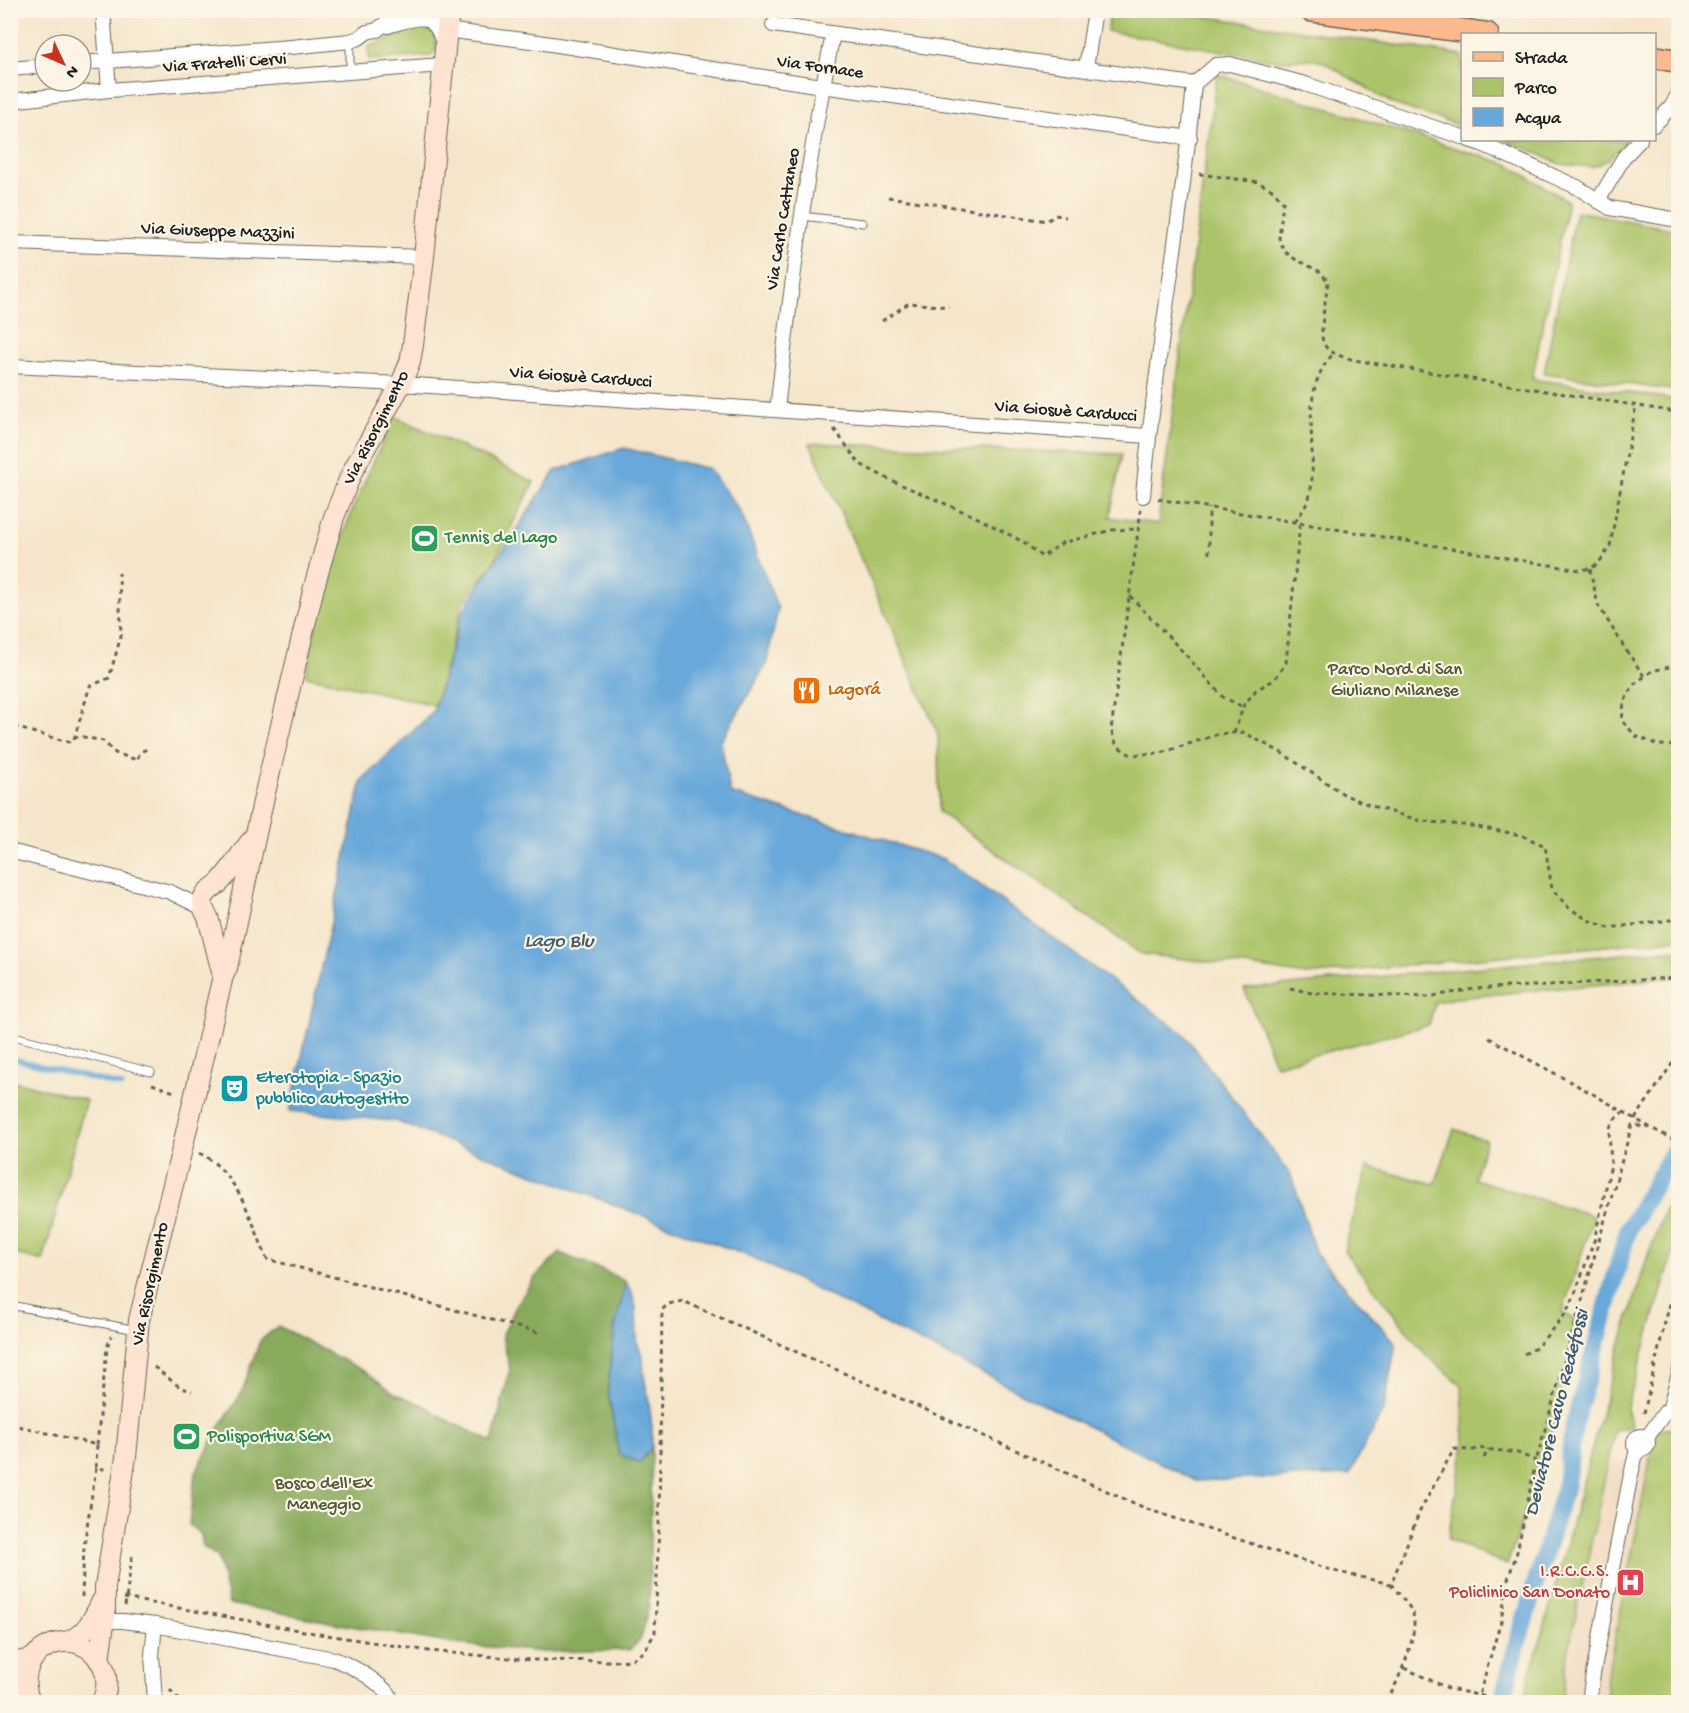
<svg xmlns="http://www.w3.org/2000/svg" width="1689" height="1713" font-family="'Gochi Hand',sans-serif">
  <rect width="100%" height="100%" fill="#fcf5e5"/>
  <filter id="ink" filterUnits="userSpaceOnUse"><feTurbulence type="fractalNoise" baseFrequency=".0167" numOctaves="2"/><feDisplacementMap in="SourceGraphic" scale="12" xChannelSelector="R" yChannelSelector="G"/><feConvolveMatrix kernelMatrix="1 2 1 2 8 2 1 2 1" color-interpolation-filters="sRGB"/></filter>
  <filter id="wash" filterUnits="userSpaceOnUse"><feTurbulence type="fractalNoise" baseFrequency=".008" numOctaves="4" result="noise"/><feDisplacementMap in="SourceGraphic" scale="24" xChannelSelector="R" yChannelSelector="G"/><feGaussianBlur stdDeviation="1.35" result="paint"/><feColorMatrix in="noise" values="0 0 0 0 0 0 0 0 0 0 0 0 0 0 0 0 0 1.4 0 .05"/><feComposite in="paint" operator="in"/></filter>
  <g filter="url(#wash)">
    <rect width="100%" height="100%" fill="#f5e6cb"/>
    <path fill="#eed7bb" d="M1647,1429L1678,1431V1702H1558L1610,1462L1638,1460Z"/>
    <g fill="#acc469" stroke="#647042" stroke-width="1.5">
      <path d="M1110,11H1169L1462,55V126L1393,104L1324,62L1309,59L1280,61L1107,31Z"/>
      <path d="M418,22L434,29L437,50L430,56L369,60L368,47L388,39L410,24Z"/>
      <path d="M1217,74L1507,164L1568,201L1532,379L1678,400V939L1306,975L1261,968L1141,954L939,812L938,734L810,443L1122,454L1110,517L1158,524Z"/>
      <path d="M1503,140H1502H1626L1608,160L1593,167L1559,164L1533,151Z"/>
      <path d="M1576,211L1678,230V391L1544,373Z"/>
      <path d="M394,416L486,458L534,482L491,567L463,602L435,705L306,676L324,586L353,508Z"/>
      <path d="M1678,949V977L1456,998L1435,1002L1429,1025L1276,1065L1244,989Z"/>
      <path d="M10,1080L86,1100L43,1261L11,1253Z"/>
      <path d="M1454,1129L1486,1140L1474,1179L1594,1216L1562,1313L1580,1322L1568,1360L1555,1418L1546,1453L1507,1565L1448,1539L1464,1445L1462,1385L1427,1356L1344,1251L1367,1167L1435,1184Z"/>
      <path d="M1678,1176V1237L1626,1409L1632,1427L1615,1430L1568,1653L1563,1693L1566,1702H1538L1526,1697L1530,1673L1543,1633L1615,1362L1648,1255Z"/>
      <path d="M1656,1429H1678V1702H1613L1606,1695L1607,1674L1622,1605Z"/>
    </g>
    <path fill="#89aa5d" stroke="#52633c" stroke-width="1.5" d="M560,1253C582,1263 606,1270 626,1282L614,1331L608,1391L619,1454L639,1462L652,1448L649,1606C642,1626 648,1637 629,1650L543,1652L454,1644L339,1624L288,1614L229,1604L218,1557L203,1547L201,1534L189,1525L195,1474L219,1428L241,1394L260,1341L278,1326L367,1373L396,1394L423,1405L445,1419L492,1442L510,1369L502,1336L517,1304L536,1276Z"/>
    <g fill="#67a8da" stroke="#42627b" stroke-width="1.5">
      <path d="M624,448L709,469L741,512L778,609L766,665L721,741L730,793L944,859L1183,1033L1291,1175L1316,1254L1396,1343L1384,1409L1349,1475L1196,1481L756,1259L395,1121L290,1111L362,780L433,712L463,610L555,471Z"/>
      <path d="M626,1282L632,1293L636,1308L637,1340L643,1360L644,1376L649,1402L652,1427V1448L639,1462L619,1454L608,1391L614,1331Z"/>
    </g>
    <g fill="none" stroke-linecap="round" stroke-linejoin="round">
      <path stroke="#67a8da" stroke-width="5" d="M10,1058L122,1086"/>
      <path stroke="#67a8da" stroke-width="18" d="M1502,1702L1518,1641L1566,1484L1574,1425L1628,1230L1678,1144"/>
    </g>
  </g>
  <g filter="url(#ink)">
    <g fill="none" stroke-linecap="round" stroke-linejoin="round">
      <defs>
        <g id="lane">
          <path d="M350,41V71"/>
          <path d="M802,216L863,223"/>
          <path d="M10,1035L151,1072"/>
          <path d="M10,1305L136,1330"/>
          <path d="M1665,1412L1678,1364"/>
        </g>
        <g id="street">
          <path d="M103,10L109,90"/>
          <path d="M773,25L1194,84C1182,222 1155,358 1143,496"/>
          <path d="M388,26C416,18 433,8 443,43"/>
          <path d="M446,30L538,42L822,86L1190,138"/>
          <path d="M81,63L291,47L350,41L359,38L367,32L377,30L402,10"/>
          <path d="M1086,68L1095,10"/>
          <path d="M10,69L45,66"/>
          <path d="M1194,84L1216,65L1230,64L1305,84L1462,137"/>
          <path d="M10,101L109,90L442,65"/>
          <path d="M1654,125L1672,106L1678,94"/>
          <path d="M1469,140L1482,144L1577,187L1610,208L1678,220"/>
          <path d="M1598,201L1624,157L1640,140"/>
          <path d="M10,243L424,257"/>
          <path d="M10,366L401,384L1148,436"/>
          <path d="M777,410C791,284 808,158 833,34"/>
          <path d="M10,851L170,892L203,908"/>
          <circle cx="1641" cy="1443" r="7"/>
          <path d="M1646,1439L1665,1412"/>
          <path d="M104,1621H123L155,1625L334,1659C355,1667 372,1677 389,1694"/>
          <path d="M155,1702L152,1655L155,1625"/>
          <path d="M1592,1702L1590,1695L1593,1674L1630,1479L1637,1449"/>
        </g>
        <g id="secondary">
          <path d="M223,976L208,917C204,911 202,905 203,899C206,890 214,888 220,882C232,869 240,854 252,840"/>
          <path d="M66,1642C85,1636 94,1618 102,1601"/>
          <path d="M99,1660L105,1616V1587L126,1457L139,1320L183,1145L223,976L227,968L264,797L314,587L334,517L352,472L401,384L410,362L413,345L424,257L449,10"/>
          <path d="M10,1663L32,1659"/>
          <path d="M30,1702C7,1648 80,1618 103,1666C108,1678 107,1691 102,1702"/>
        </g>
        <g id="primary">
          <path d="M1310,10L1487,34"/>
          <path d="M1654,57L1678,61"/>
        </g>
      </defs>
      <use href="#lane" stroke="#686359" stroke-width="9"/>
      <use href="#street" stroke="#686359" stroke-width="16"/>
      <use href="#secondary" stroke="#686359" stroke-width="22"/>
      <use href="#primary" stroke="#686359" stroke-width="25"/>
      <g stroke="#686359" stroke-width="3" stroke-dasharray="4.5 4.5" stroke-linecap="butt">
        <path d="M1199,174L1258,182L1274,191L1283,202L1279,238L1284,251L1295,259L1319,271L1328,281C1327,295 1318,333 1324,344C1329,354 1344,357 1354,360L1670,411L1678,415"/>
        <path d="M888,197L1047,221L1055,215L1066,217"/>
        <path d="M882,321L909,303L949,307"/>
        <path d="M834,429L860,464L888,479L978,518L1025,543L1042,557L1062,543L1112,530L1139,529"/>
        <path d="M1158,499L1579,570C1598,569 1601,560 1610,546L1636,405"/>
        <path d="M1141,509L1111,730L1117,746L1131,755L1161,753L1219,734L1243,732L1282,753L1345,795L1372,806L1421,821L1472,826L1521,835L1545,846L1552,889L1569,908L1588,920L1609,928L1678,919"/>
        <path d="M1295,522C1302,512 1310,501 1311,489C1317,442 1298,390 1334,353"/>
        <path d="M1209,554V508"/>
        <path d="M1590,569L1598,605L1626,650L1644,676"/>
        <path d="M1130,596L1186,655L1223,697L1243,707"/>
        <path d="M1678,665L1652,671L1633,685L1624,702L1622,721L1636,736L1658,745L1678,746"/>
        <path d="M14,727L68,742L79,736L103,741L115,753L137,760L140,752L147,749"/>
        <path d="M1234,733L1244,705L1256,690L1274,680L1286,663L1300,523"/>
        <path d="M74,739L90,686L109,678L121,636L119,573"/>
        <path d="M1290,988L1312,993L1428,997L1474,989L1678,978"/>
        <path d="M1489,1038L1593,1094L1651,1128L1678,1142"/>
        <path d="M152,1084L177,1093"/>
        <path d="M1635,1119L1678,1055"/>
        <path d="M199,1153C238,1172 252,1222 267,1259L540,1333"/>
        <path d="M1524,1354L1536,1348L1563,1317L1573,1299L1594,1241L1611,1165L1609,1129L1615,1119L1623,1112"/>
        <path d="M154,1367L181,1388L192,1391"/>
        <path d="M1644,1413L1664,1326L1678,1275"/>
        <path d="M10,1424L97,1445L107,1348L111,1336"/>
        <path d="M97,1445L96,1468L105,1469"/>
        <path d="M1484,1458L1488,1449"/>
        <path d="M82,1597L84,1546L96,1468"/>
        <path d="M124,1598L320,1634L429,1651L532,1660L613,1661L631,1660L645,1651L655,1632L659,1523L662,1310L668,1304L683,1301L1147,1509L1334,1571L1391,1584L1420,1511L1454,1449L1474,1450L1478,1448L1518,1453L1536,1461"/>
        <path d="M125,1606L132,1557H128"/>
        <path d="M1404,1668L1450,1689L1510,1702"/>
        <path d="M170,1690L181,1702"/>
        <path d="M1387,1702C1397,1682 1419,1637 1413,1614C1410,1605 1396,1591 1391,1584"/>
        <path d="M1477,1702L1501,1621L1507,1582L1517,1552L1536,1461L1632,1125L1651,1128"/>
      </g>
      <use href="#lane" stroke="#fff" stroke-width="7"/>
      <use href="#street" stroke="#fff" stroke-width="14"/>
      <use href="#secondary" stroke="#fee3d2" stroke-width="20"/>
      <use href="#primary" stroke="#fcba8e" stroke-width="22"/>
    </g>
  </g>
  <defs>
    <symbol id="stadium-square" viewBox="-11 -11 22 22"><rect x="-9" y="-9" width="18" height="18" rx="4" fill="#2e9e5b" stroke="#fcf5e5"/><path d="M0-5a6.5 5 0 1 0 0 10a6.5 5 0 1 0 0-10ZM-3.5-1.8h7v3.6h-7Z" fill="#fff"/></symbol>
    <symbol id="restaurant-square" viewBox="-11 -11 22 22"><rect x="-9" y="-9" width="18" height="18" rx="4" fill="#e8710a" stroke="#fcf5e5"/><path d="M-5-6h1v4h1v-4h1v4h1v-4h1v5L-1.5 .5V6h-2V.5L-5-1ZM5-6V6H3V1.5H1.5Q1.5-4 5-6Z" fill="#fff"/></symbol>
    <symbol id="theatre-square" viewBox="-11 -11 22 22"><rect x="-9" y="-9" width="18" height="18" rx="4" fill="#0f9aa8" stroke="#fcf5e5"/><path d="M-5-5.5Q0-4 5-5.5V0Q5 5 0 6Q-5 5-5 0ZM-3.3-2.5H-1v1.5H-3.3ZM1-2.5H3.3v1.5H1ZM-2.8 1Q0 5.5 2.8 1Z" fill="#fff"/></symbol>
    <symbol id="hospital-square" viewBox="-11 -11 22 22"><rect x="-9" y="-9" width="18" height="18" rx="4" fill="#e0444e" stroke="#fcf5e5"/><path d="M-5-5h3v3.5h4V-5h3V5h-3V1.5h-4V5h-3Z" fill="#fff"/></symbol>
  </defs>
  <g fill-rule="evenodd">
    <use href="#stadium-square" x="408" y="522" width="33" height="33"/>
    <use href="#restaurant-square" x="790" y="674" width="33" height="33"/>
    <use href="#theatre-square" x="218" y="1072" width="33" height="33"/>
    <use href="#stadium-square" x="170" y="1420" width="33" height="33"/>
    <use href="#hospital-square" x="1614" y="1566" width="33" height="33"/>
  </g>
  <g text-anchor="middle" dominant-baseline="central" stroke-width="4.5" stroke-linejoin="round" paint-order="stroke">
    <g font-size="18" fill="#1c1c1c" stroke="#fcf5e5">
      <text transform="translate(225 64) rotate(-4)">Via Fratelli Cervi</text>
      <text transform="translate(820 68) rotate(8)">Via Fornace</text>
      <text transform="translate(784 219) rotate(-81)">Via Carlo Cattaneo</text>
      <text transform="translate(218 232) rotate(2)">Via Giuseppe Mazzini</text>
      <text transform="translate(581 378) rotate(4)">Via Giosuè Carducci</text>
      <text transform="translate(1066 412) rotate(4)">Via Giosuè Carducci</text>
      <text transform="translate(377 428) rotate(-63)">Via Risorgimento</text>
      <text transform="translate(151 1284) rotate(-78)">Via Risorgimento</text>
    </g>
    <g font-size="18" fill="#27864d" stroke="#fcf5e5" text-anchor="start">
      <text x="445" y="538">Tennis del Lago</text>
      <text x="207" y="1437">Polisportiva SGM</text>
    </g>
    <g font-size="18" fill="#4e5737" stroke="#fcf5e5">
      <text x="1395" y="670">Parco Nord di San<tspan x="1395" dy="21">Giuliano Milanese</tspan></text>
      <text x="324" y="1484">Bosco dell'Ex<tspan x="324" dy="21">Maneggio</tspan></text>
    </g>
    <g font-size="18" fill="#c56008" stroke="#fcf5e5" text-anchor="start">
      <text x="828" y="690">Lagorá</text>
    </g>
    <g font-size="18" fill="#0d838f" stroke="#fcf5e5" text-anchor="start">
      <text x="256" y="1078">Eterotopia - Spazio<tspan x="256" dy="21">pubblico autogestito</tspan></text>
    </g>
    <g font-size="18" fill="#be3a42" stroke="#fcf5e5" text-anchor="end">
      <text x="1610" y="1572">I.R.C.C.S.<tspan x="1610" dy="21">Policlinico San Donato</tspan></text>
    </g>
    <g font-size="20" font-style="italic" fill="#3e5b71" stroke="#fcf5e5">
      <text x="559" y="942">Lago Blu</text>
      <text transform="translate(1558 1413) rotate(-76)">Deviatore Cavo Redefossi</text>
    </g>
  </g>
  <rect width="1689" height="1713" fill="none" stroke="#fcf5e5" stroke-width="36"/>
  <rect x="1461" y="33" width="195" height="108" fill="#fcf5e5" stroke="#a29e95" stroke-width="1.5"/>
  <rect x="1473" y="52" width="30" height="9" fill="#fcba8e" stroke="#a29e95" stroke-width="1.5"/>
  <text x="1515" y="63" font-size="18" fill="#1c1c1c">Strada</text>
  <rect x="1473" y="78" width="30" height="18" fill="#acc469" stroke="#a29e95" stroke-width="1.5"/>
  <text x="1515" y="93" font-size="18" fill="#1c1c1c">Parco</text>
  <rect x="1473" y="108" width="30" height="18" fill="#67a8da" stroke="#a29e95" stroke-width="1.5"/>
  <text x="1515" y="123" font-size="18" fill="#1c1c1c">Acqua</text>
  <g transform="translate(63 63) rotate(134)"><circle r="28" fill="#fcf5e5" stroke="#a29e95" stroke-width="1.5"/>
  <path d="M0-4.5L10 22L0 15L-10 22Z" fill="#c8321e"/>
  <text y="-9" font-size="16" font-weight="bold" text-anchor="middle" fill="#1c1c1c">N</text>
  </g>
</svg>
